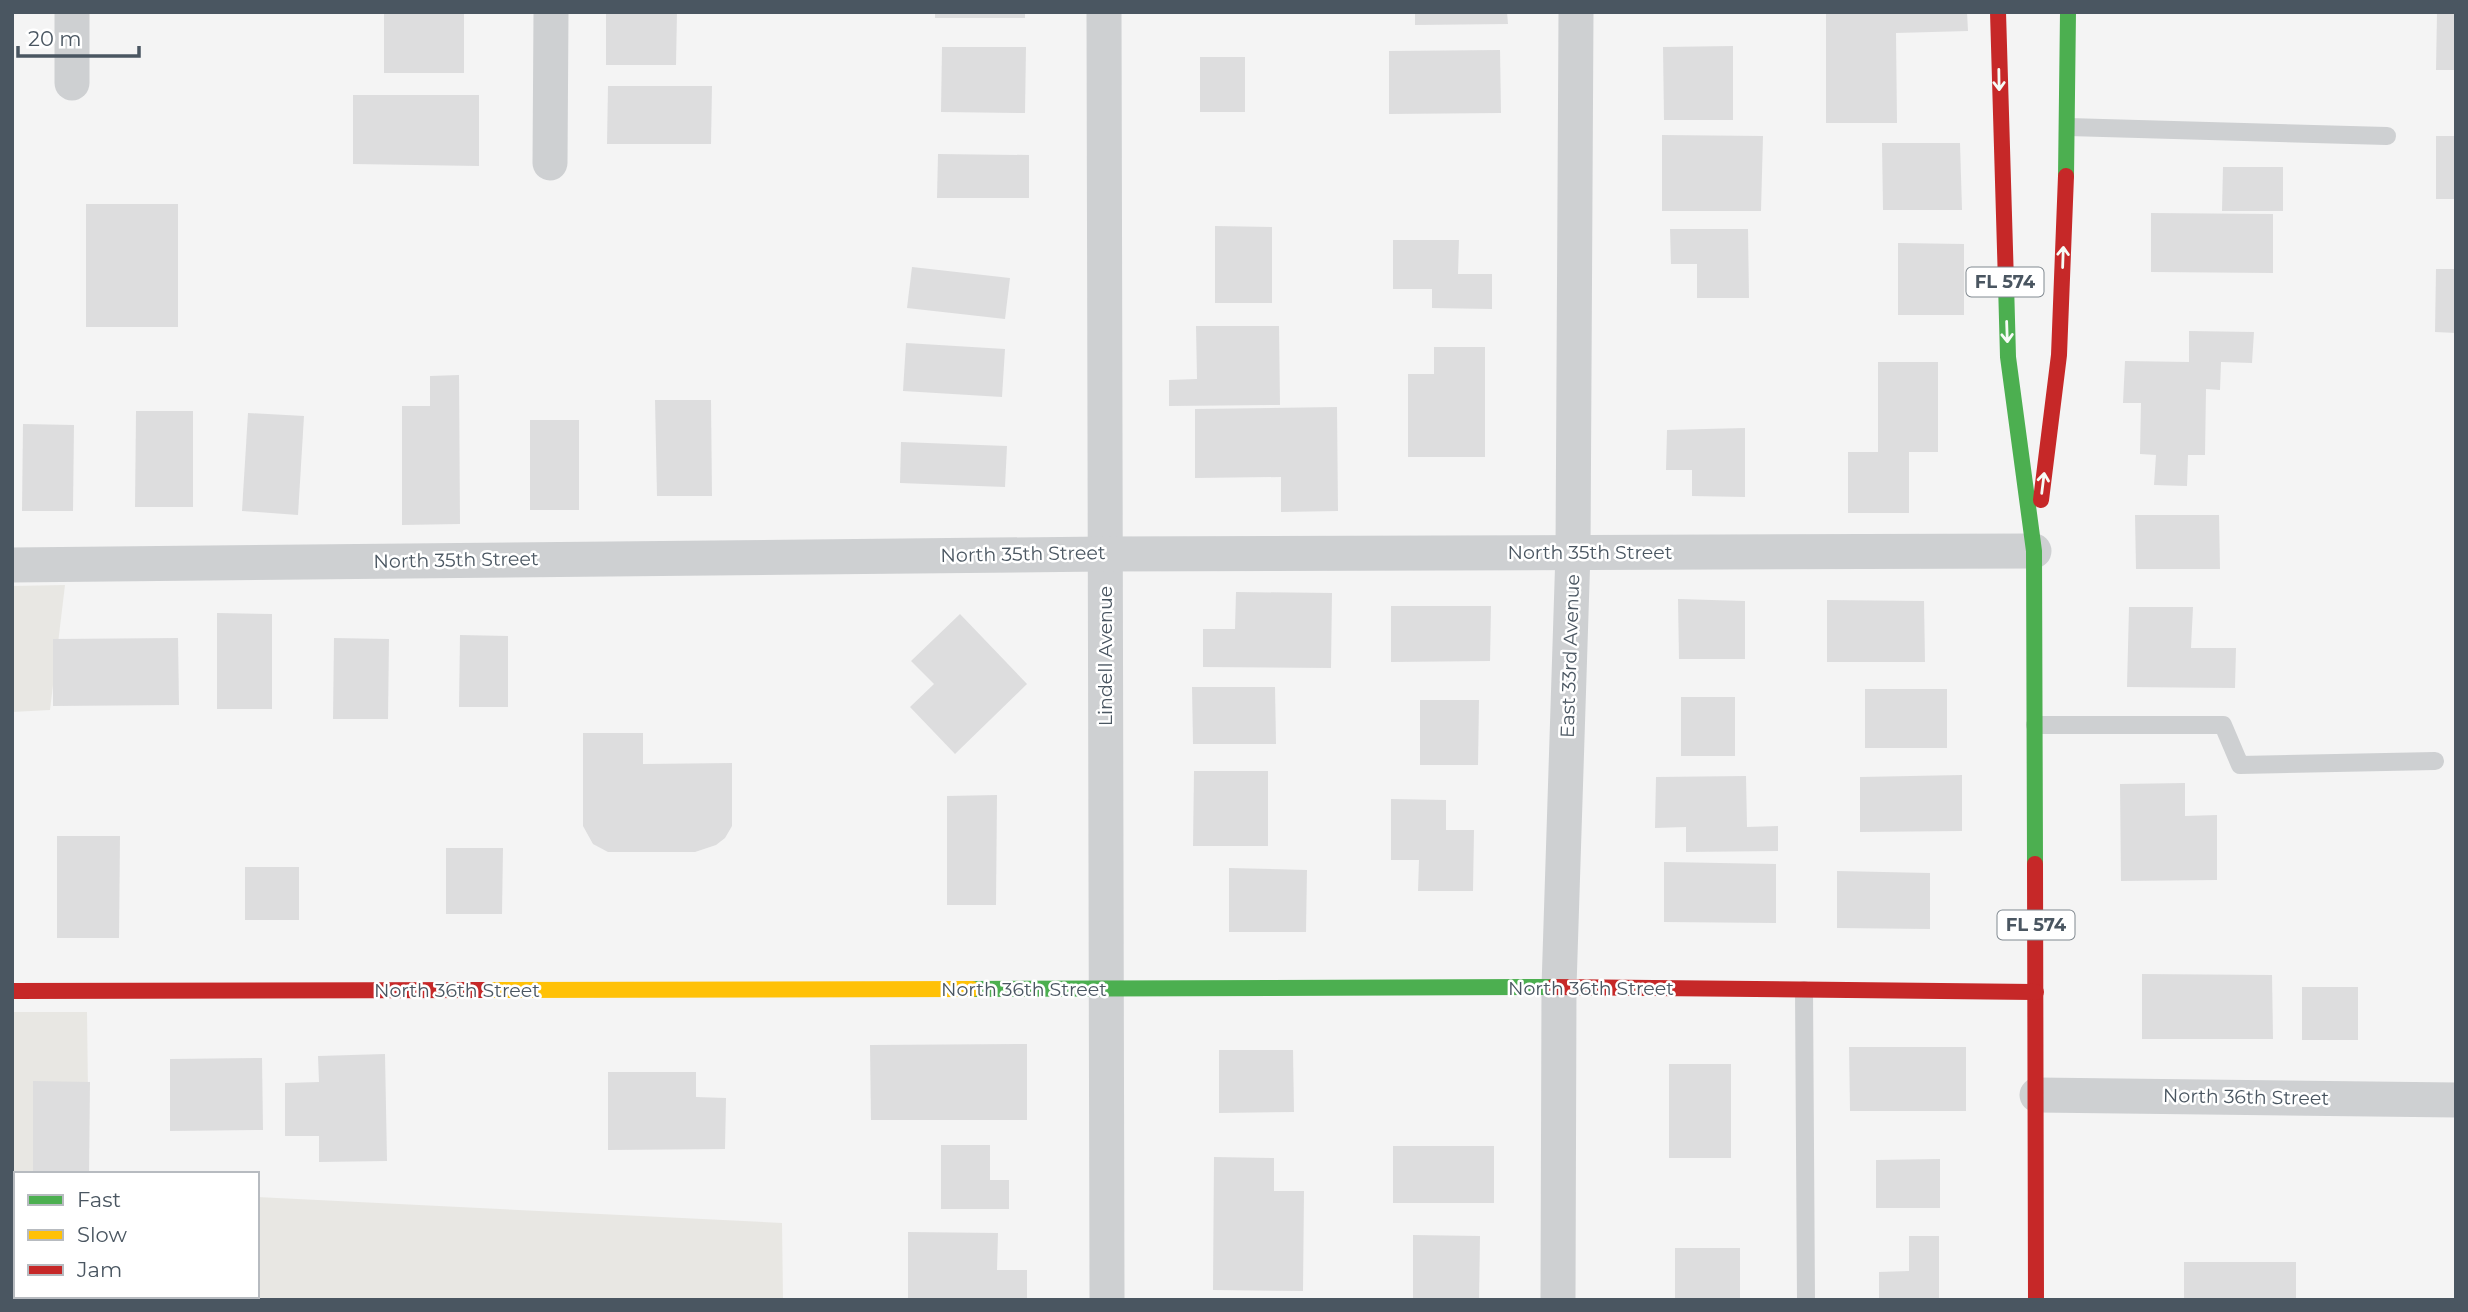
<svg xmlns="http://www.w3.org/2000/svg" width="2468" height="1312" font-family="Montserrat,sans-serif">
  <rect width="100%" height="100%" fill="#f4f4f4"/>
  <g fill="#e8e7e3">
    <path d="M65,585L50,710L12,712V586Z"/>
    <path d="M12,1012H87L89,1174H16V1296H257V1197L782,1223L783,1300L12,1298Z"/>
  </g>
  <g fill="#ddddde">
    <path d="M606,12H677L676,65H606Z"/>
    <rect x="935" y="12" width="90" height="6"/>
    <path d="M1415,12H1507L1508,24L1415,25Z"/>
    <path d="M1826,12H1967L1968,31L1896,33L1897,123H1826Z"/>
    <path d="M2437,12H2456V70H2436Z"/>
    <rect x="384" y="14" width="80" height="59"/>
    <path d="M1733,46V120H1664L1663,47Z"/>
    <path d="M942,47H1026L1025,113L941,112Z"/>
    <path d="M1500,50L1501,113L1389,114V51Z"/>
    <rect x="1200" y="57" width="45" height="55"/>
    <path d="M608,86H712L711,144H607Z"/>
    <path d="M353,95H479V166L353,164Z"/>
    <path d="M1662,135L1763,136L1761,211H1662Z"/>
    <rect x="2436" y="136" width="20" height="63"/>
    <path d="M1882,143H1960L1962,210H1883Z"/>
    <path d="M938,154L1029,155V198H937Z"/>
    <path d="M2223,167H2283V211H2222Z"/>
    <rect x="86" y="204" width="92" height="123"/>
    <path d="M2151,213L2273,214V273L2151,272Z"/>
    <path d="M1215,226L1272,227V303H1215Z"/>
    <path d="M1670,229H1748L1749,298H1697V264H1671Z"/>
    <path d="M1393,240H1459L1458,274H1492V309L1432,308V289H1393Z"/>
    <path d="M1898,243L1964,244V315H1898Z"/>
    <path d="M912,267L1010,278L1005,319L907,308Z"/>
    <path d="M2436,269H2456V333L2435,332Z"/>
    <path d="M1196,326H1279L1280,405L1169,406V380L1197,379Z"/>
    <path d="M2189,331L2254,332L2252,363L2221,362L2220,390L2206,389L2205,455H2188L2187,486L2154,485L2156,455L2140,454L2141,403H2123L2125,361L2189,362Z"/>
    <path d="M906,343L1005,349L1002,397L903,391Z"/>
    <path d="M1434,347H1485V457H1408V374H1434Z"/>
    <path d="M1878,362H1938V452H1909V513H1848V452H1878Z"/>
    <path d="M459,375L460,524L402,525V406H430V376Z"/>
    <path d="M655,400H711L712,496H657Z"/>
    <path d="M1337,407L1338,511L1281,512V477L1195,478V409Z"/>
    <path d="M136,411H193V507H135Z"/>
    <path d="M248,413L304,416L298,515L242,511Z"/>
    <rect x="530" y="420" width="49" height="90"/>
    <path d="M23,424L74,425L73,511H22Z"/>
    <path d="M1745,428V497L1692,496V470H1666L1667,430Z"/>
    <path d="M901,442L1007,446L1005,487L900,483Z"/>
    <path d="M2135,515H2219L2220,569H2136Z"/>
    <path d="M1236,592L1332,593L1331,668L1203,667V629H1235Z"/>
    <path d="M1678,599L1745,601V659H1679Z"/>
    <path d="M1827,600L1924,601L1925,662H1827Z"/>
    <path d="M1391,606H1491L1490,661L1391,662Z"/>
    <path d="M2129,607H2193L2191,648H2236L2235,688L2127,687Z"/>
    <path d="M217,613L272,614V709H217Z"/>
    <path d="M960,614L1027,684L955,754L910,707L934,684L911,661Z"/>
    <path d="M460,635L508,636V707H459Z"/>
    <path d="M178,638L179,705L53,706V639Z"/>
    <path d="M334,638L389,639L388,719H333Z"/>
    <path d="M1192,687H1275L1276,744H1193Z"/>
    <rect x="1865" y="689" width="82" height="59"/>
    <rect x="1681" y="697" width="54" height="59"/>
    <path d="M1420,700H1479L1478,765H1420Z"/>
    <path d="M583,733H643V764L732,763V826L725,838L716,845L695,852H608L593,844L583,826Z"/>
    <path d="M1194,771H1268V846H1193Z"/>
    <path d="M1962,775V831L1860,832V777Z"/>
    <path d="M1746,776L1747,827L1778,826V851L1686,852V827L1655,828L1656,777Z"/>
    <path d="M2185,783V816L2217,815V880L2121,881L2120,784Z"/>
    <path d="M997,795L996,905H947V796Z"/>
    <path d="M1391,799L1446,800V830H1474L1473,891H1418L1419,860H1391Z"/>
    <path d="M57,836H120L119,938H57Z"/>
    <path d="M446,848H503L502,914H446Z"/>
    <path d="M1664,862L1776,864V923L1664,922Z"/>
    <rect x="245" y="867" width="54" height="53"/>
    <path d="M1229,868L1307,870L1306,932H1229Z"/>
    <path d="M1837,871L1930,873V929L1837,928Z"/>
    <path d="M2142,974L2272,975L2273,1039H2142Z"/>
    <rect x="2302" y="987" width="56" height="53"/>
    <path d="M1027,1044V1120H871L870,1045Z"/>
    <path d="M1849,1047H1966V1111H1850Z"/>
    <path d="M1219,1050H1293L1294,1112L1219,1113Z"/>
    <path d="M385,1054L387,1161L319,1162V1136H285V1083L319,1082L318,1056Z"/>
    <path d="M262,1058L263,1130L170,1131V1059Z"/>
    <rect x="1669" y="1064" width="62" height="94"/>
    <path d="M608,1072H696V1097L726,1098L725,1149L608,1150Z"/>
    <path d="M33,1081L90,1082L89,1174H33Z"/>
    <path d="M941,1145H990V1180H1009V1209H941Z"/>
    <rect x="1393" y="1146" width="101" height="57"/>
    <path d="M1214,1157L1274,1158V1191H1304L1303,1291L1213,1290Z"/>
    <path d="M1940,1159V1208H1876V1160Z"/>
    <path d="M908,1232L998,1233L997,1270H1027V1300H908Z"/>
    <path d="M1413,1235L1480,1236L1479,1300H1413Z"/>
    <path d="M1909,1236H1939V1300H1879V1272L1909,1271Z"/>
    <rect x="1675" y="1248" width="65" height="52"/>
    <rect x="2184" y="1262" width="112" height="38"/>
  </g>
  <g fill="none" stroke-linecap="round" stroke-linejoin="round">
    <g stroke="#ced0d2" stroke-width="18">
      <path d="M2068,127L2387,136"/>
      <path d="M2035,725H2223L2240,765L2435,761"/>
      <path d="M1804,990L1806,1300"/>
    </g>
    <g stroke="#ced0d2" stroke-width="35">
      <path d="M72,12V83"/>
      <path d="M1104,12L1107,1300"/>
      <path d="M550,163L551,12"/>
      <path d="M12,565L1105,554L2034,551"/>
      <path d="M2037,1095L2456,1100"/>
      <path d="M1558,1300L1559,987L1573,552L1576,12"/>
    </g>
    <g stroke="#4caf50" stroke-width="16">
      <path d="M2066,176L2068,12"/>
      <path d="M2006,283L2008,357L2034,551L2035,864"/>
      <path d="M972,989L1553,987"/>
    </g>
    <path stroke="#ffc107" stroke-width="16" d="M485,990L972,989"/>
    <g stroke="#c62828" stroke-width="16">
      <path d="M1998,12L2006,283"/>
      <path d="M2041,500L2059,355L2066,176"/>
      <path d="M2035,864L2036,1300"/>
      <path d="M1553,987L2036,992"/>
      <path d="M12,991L485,990"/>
    </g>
  </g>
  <defs><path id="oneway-shaft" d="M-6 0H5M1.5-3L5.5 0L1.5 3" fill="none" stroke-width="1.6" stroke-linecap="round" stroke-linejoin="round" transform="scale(1.75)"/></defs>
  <g stroke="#f6fbf6">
    <use href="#oneway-shaft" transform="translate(1999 80) rotate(89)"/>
    <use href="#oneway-shaft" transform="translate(2063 257) rotate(-88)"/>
    <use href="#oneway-shaft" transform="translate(2007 332) rotate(88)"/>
    <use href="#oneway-shaft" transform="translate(2043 483) rotate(-83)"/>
  </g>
  <g text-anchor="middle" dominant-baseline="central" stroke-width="5" stroke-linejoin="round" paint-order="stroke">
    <g fill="#fff" stroke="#808990" stroke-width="2">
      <rect x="1966.5" y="267.5" width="77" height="29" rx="5"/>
      <rect x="1997.5" y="910.5" width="77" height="29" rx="5"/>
    </g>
    <g font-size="18" font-weight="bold" fill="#4a5661">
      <text x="2005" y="282">FL 574</text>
      <text x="2036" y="925">FL 574</text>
    </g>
    <g font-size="19" fill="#4a5661" stroke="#fff">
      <text x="1590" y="552">North 35th Street</text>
      <text transform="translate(1023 554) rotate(-1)">North 35th Street</text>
      <text transform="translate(456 560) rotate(-1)">North 35th Street</text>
      <text transform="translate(1105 656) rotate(-90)">Lindell Avenue</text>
      <text transform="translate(1570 656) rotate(-88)">East 33rd Avenue</text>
      <text x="1591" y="988">North 36th Street</text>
      <text x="1024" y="989">North 36th Street</text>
      <text x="457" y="990">North 36th Street</text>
      <text transform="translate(2246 1097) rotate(1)">North 36th Street</text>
    </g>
  </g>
  <rect width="2468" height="1312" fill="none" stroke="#4a5661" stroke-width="28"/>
  <rect x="14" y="1172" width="245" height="126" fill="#ffffff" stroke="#b7bbc0" stroke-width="2"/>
  <rect x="28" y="1195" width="35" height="10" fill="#4caf50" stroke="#b7bbc0" stroke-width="2"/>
  <text x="77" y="1207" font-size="21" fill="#4a5661">Fast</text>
  <rect x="28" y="1230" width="35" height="10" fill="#ffc107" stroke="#b7bbc0" stroke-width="2"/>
  <text x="77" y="1242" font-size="21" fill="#4a5661">Slow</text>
  <rect x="28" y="1265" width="35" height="10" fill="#c62828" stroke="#b7bbc0" stroke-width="2"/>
  <text x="77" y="1277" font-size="21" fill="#4a5661">Jam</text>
  <path d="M18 46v10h121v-10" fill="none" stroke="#4a5661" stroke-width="3.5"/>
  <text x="28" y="46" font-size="21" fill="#4a5661" stroke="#ffffff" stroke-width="5" paint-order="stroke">20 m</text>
</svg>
